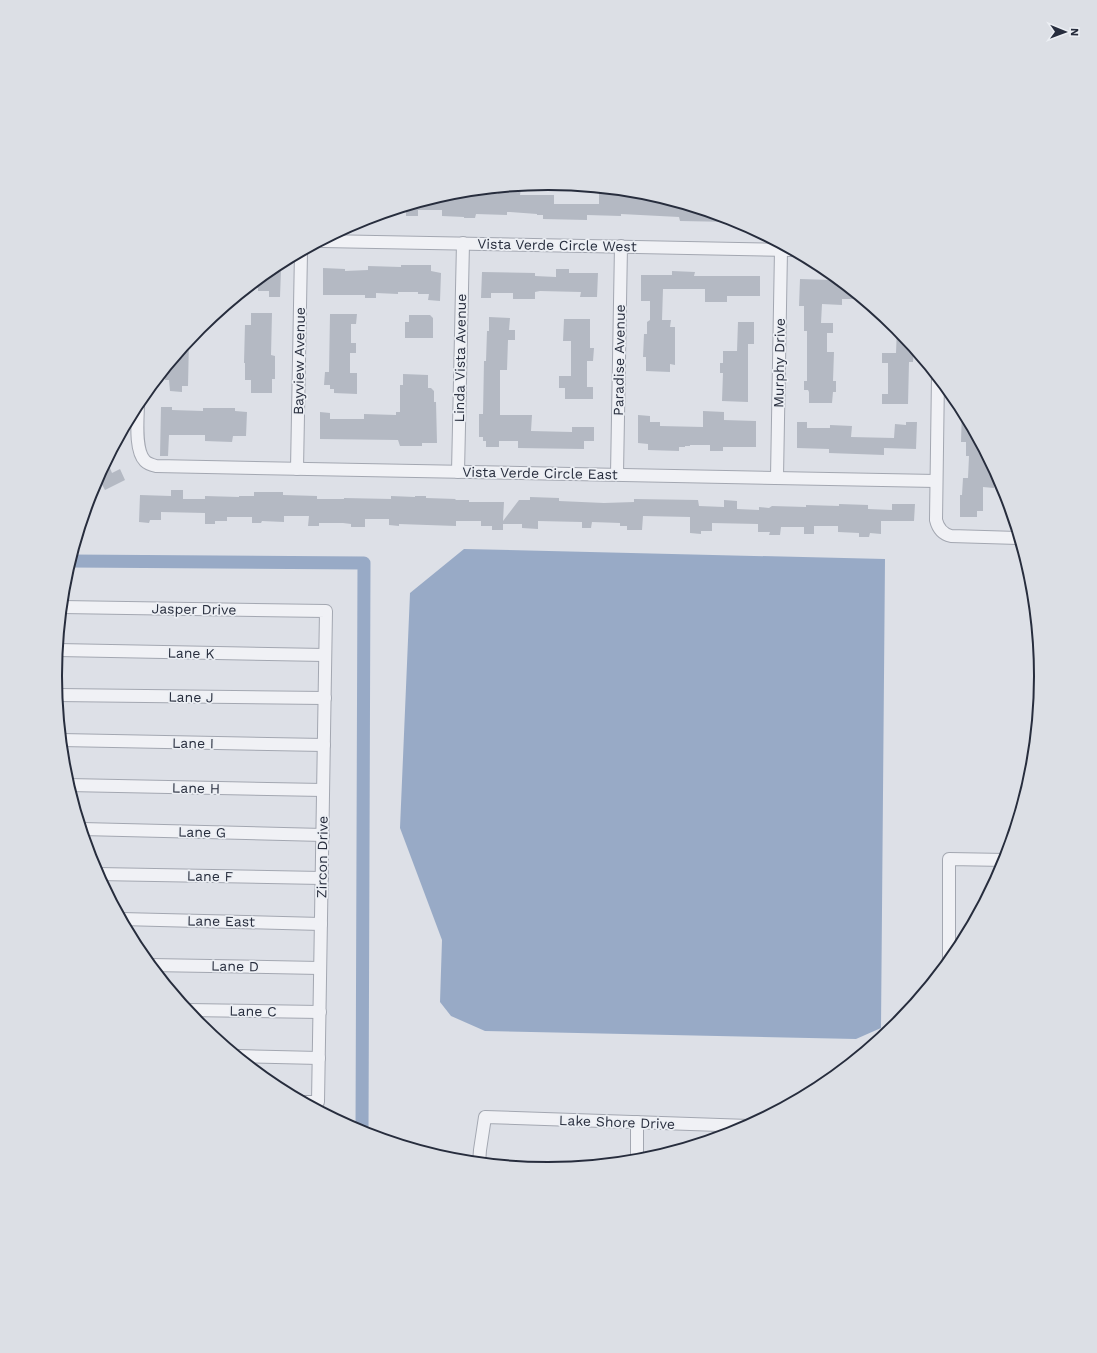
<svg xmlns="http://www.w3.org/2000/svg" width="1097" height="1353" font-family="'Work Sans',sans-serif">
  <rect width="100%" height="100%" fill="#dde0e7"/>
  <path fill="#98aac6" d="M464,549L885,559L881,1028L856,1039L485,1031L451,1016L440,1002L442,940L400,828L410,593Z"/>
  <g fill="none" stroke-linecap="round" stroke-linejoin="round">
    <path stroke="#98aac6" stroke-width="13" d="M70,561L364,563L362,1133"/>
  </g>
  <g fill="#b4b9c3">
    <path d="M515,186V188H521L520,195H554V204H599V188L645,193L732,219V222L680,221L679,217L621,214V216L587,215V220L543,219V215H537V214L510,212H507V215L476,214L475,218H464V217L442,216V210H418V216H406V209H404L403,207L452,192H455V194H498V188Z"/>
    <path d="M401,265H431V271L441,273L440,301L428,300L429,294H418V292H398V294L376,293V298H365V295H323V268L345,269V271L368,270V266L401,267Z"/>
    <path d="M556,269H569V273H598L597,297H580L581,292L540,291L535,292V299H513V293H491V298H481L482,272L535,273V276L556,277Z"/>
    <path d="M270,270H281L280,297H269V291H258V288H248Z"/>
    <path d="M672,271L695,272L694,276H760V296H727V302H705V289H663L662,320H671L670,327H675V365L670,364V372L646,371V357H643L644,334H647V322L650,320V301H641V275H672Z"/>
    <path d="M832,274L863,299H842V305L822,304L821,323H833V333H827V352H834L833,381H836V392H833L832,403H809V392L808,390H804V381H807V331H804V306H799L800,279L832,280Z"/>
    <path d="M251,313H272L271,355L275,356V379H272V393H251V380H245V363H244L245,325H251Z"/>
    <path d="M330,314H357L356,324H351V343H356V353H350V373H357V394L334,393V389H330V385H324L325,372H329Z"/>
    <path d="M409,315H430L433,318V338H405V322H409Z"/>
    <path d="M489,317L510,318L509,330H515V340H508L507,370H500V415H532L531,431L572,432V427H594V441H584V449L518,448V441H499V447H486V441H483V437H479V414H483L484,361H486L487,331H489Z"/>
    <path d="M564,319H590V348H594L593,361H587V387H593V399H565V388H559V376H571V341H563Z"/>
    <path d="M738,322H754V344H748V402L722,401L723,373H720V363H723V351H737Z"/>
    <path d="M897,327L914,347L913,362H909L908,404H882V394H888V363H882V353H896Z"/>
    <path d="M189,340L188,386H182V392L170,391L169,380H165L166,369Z"/>
    <path d="M403,374L428,375V388H431L434,391V402H436L437,443H422V446H400L398,440L320,439V412L330,413V419H364V414L396,415V412H400V385H403Z"/>
    <path d="M161,407H172V410L203,411V408H235V411L247,412L246,436H233L232,442L205,441V435H169L168,456H160Z"/>
    <path d="M962,408L986,454V465H991V472H994V488L983,487V511H977V517H960V495H962L963,478H968L969,456H966V442H961Z"/>
    <path d="M703,411L724,412V420L756,421V447H723V451H710V445H690V446H685V447H679V451L648,450V444L638,443V415L650,416V422H660V426L703,427Z"/>
    <path d="M797,422H807V428H830V425L852,426L851,437L894,438L895,424L906,425V422H917L916,449L884,448V455L829,453V449L797,448Z"/>
    <path d="M107,461L112,473L120,469L125,480L105,490L98,477Z"/>
    <path d="M171,490H183V499H205V496L239,497V496H254V492H283V495L317,496V499H344V498L391,499V496L415,497V496H426V498L456,499L455,500H469V502H504L503,521L519,500H530V497L559,498V501L604,503L634,502V499L698,500L699,506L724,507V500L737,501V509L759,510V507L769,508L772,506L806,507V505L839,506V504L868,505V509L892,510V504H915L914,521H881V534L870,533L869,537H859V533L838,532V526H814V534H804V527H781L780,535H769L770,532H758V524L712,523V531H701V534L690,533V517L643,516L642,530H627V526H620V523L592,522L591,528H582V522L538,521V529L522,528V524H503V530H492V526H481V521H456V526L399,524V526L389,525V519H365V527H351V524L343,523H319V526H308L309,516H284V522L262,521L261,523H252V517H227V521H215V524H205V513L161,512V520H150L149,523L139,522L140,495L171,496Z"/>
  </g>
  <g fill="none" stroke-linecap="round" stroke-linejoin="round">
    <defs>
      <g id="minor">
        <path d="M322,241L792,250"/>
        <path d="M938,377L936,520C938,528 942,534 951,536L1020,538"/>
        <path d="M138,403C138,417 134,450 145,461C148,464 152,465 156,466C416,473 676,474 936,481"/>
        <path d="M297,469L301,252"/>
        <path d="M458,472L463,243"/>
        <path d="M617,474L621,246"/>
        <path d="M777,477L781,250"/>
        <path d="M62,607L326,611L318,1102H303"/>
        <path d="M58,650L325,655"/>
        <path d="M57,695L325,698"/>
        <path d="M61,740L324,745"/>
        <path d="M68,785L323,790"/>
        <path d="M82,829L323,835"/>
        <path d="M97,874L322,878"/>
        <path d="M121,919L321,924"/>
        <path d="M949,963V859L1006,860"/>
        <path d="M150,965L320,968"/>
        <path d="M187,1010L320,1012"/>
        <path d="M237,1056L319,1058"/>
        <path d="M637,1122V1161"/>
        <path d="M479,1163L480,1150L485,1117L749,1126"/>
      </g>
    </defs>
    <use href="#minor" stroke="#a3a7b1" stroke-width="14"/>
    <use href="#minor" stroke="#f0f1f5" stroke-width="12"/>
  </g>
  <g text-anchor="middle" dominant-baseline="central" stroke-width="3.5" stroke-linejoin="round" paint-order="stroke">
    <g font-size="14" fill="#272d3d" stroke="#eceff4">
      <text transform="translate(557 245) rotate(1)">Vista Verde Circle West</text>
      <text transform="translate(460 358) rotate(-89)">Linda Vista Avenue</text>
      <text transform="translate(619 360) rotate(-89)">Paradise Avenue</text>
      <text transform="translate(299 361) rotate(-89)">Bayview Avenue</text>
      <text transform="translate(779 363) rotate(-89)">Murphy Drive</text>
      <text transform="translate(540 473) rotate(1)">Vista Verde Circle East</text>
      <text transform="translate(194 609) rotate(1)">Jasper Drive</text>
      <text transform="translate(191 653) rotate(1)">Lane K</text>
      <text transform="translate(191 697) rotate(1)">Lane J</text>
      <text transform="translate(193 743) rotate(1)">Lane I</text>
      <text transform="translate(196 788) rotate(1)">Lane H</text>
      <text transform="translate(202 832) rotate(1)">Lane G</text>
      <text transform="translate(322 857) rotate(-89)">Zircon Drive</text>
      <text transform="translate(210 876) rotate(1)">Lane F</text>
      <text transform="translate(221 921) rotate(1)">Lane East</text>
      <text transform="translate(235 966) rotate(1)">Lane D</text>
      <text transform="translate(253 1011) rotate(1)">Lane C</text>
      <text transform="translate(617 1122) rotate(2)">Lake Shore Drive</text>
    </g>
  </g>
  <path d="M0 0H1097V1353H0ZM62 676a486 486 0 1 1 972 0a486 486 0 1 1-972 0Z" fill="#dcdfe5" fill-rule="evenodd"/>
  <path fill="none" stroke="#272d3d" stroke-width="2" d="M62 676a486 486 0 1 1 972 0a486 486 0 1 1-972 0Z"/>
  <g transform="translate(1065 32) rotate(91)" stroke="#eceff4" stroke-width="3" paint-order="stroke">
  <path d="M0-3L7 15L0 10L-7 15Z" fill="#272d3d"/>
  <text y="-6" font-size="11" font-weight="bold" text-anchor="middle" fill="#272d3d">N</text>
  </g>
</svg>
